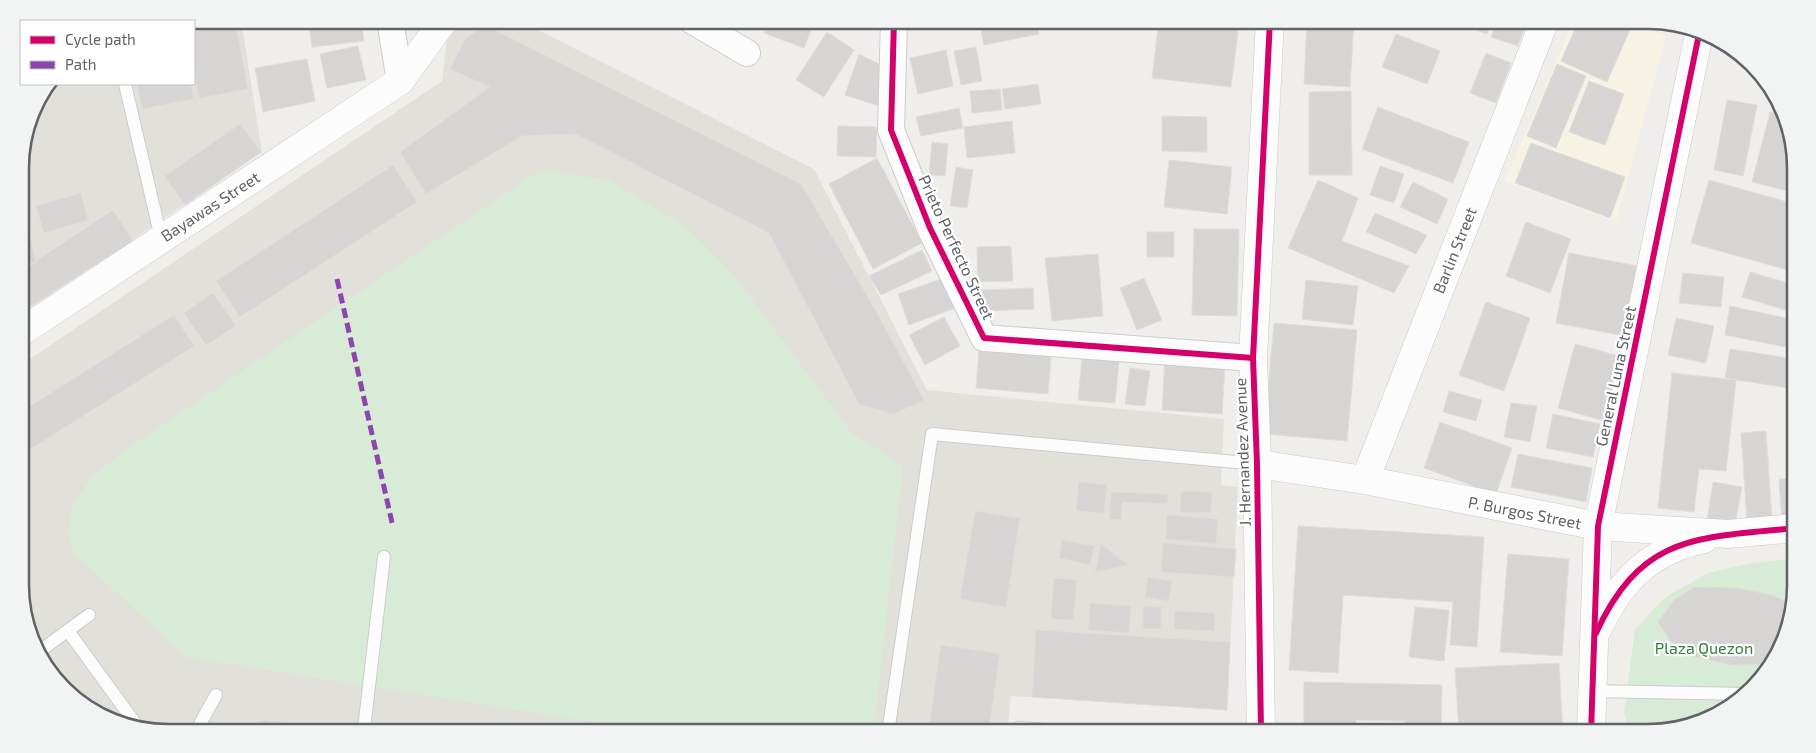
<svg xmlns="http://www.w3.org/2000/svg" width="1816" height="753" font-family="'Exo 2',sans-serif">
  <rect width="100%" height="100%" fill="#efeeea"/>
  <path fill="#f7f3e4" d="M1574,20H1625L1666,37L1616,222L1505,181Z"/>
  <g fill="#e2e0da">
    <path d="M168,20H241L262,152L21,315L20,158L35,103L50,84H194V21H162Z"/>
    <path d="M461,20H518L814,169L927,390L1224,419L1221,485L1238,487L1227,710L1011,696L1007,733H168L112,722L51,675L21,605V365L442,81L447,40Z"/>
  </g>
  <g fill="#d8ebd6">
    <path d="M540,170L608,180L686,227L736,278L852,433L903,466L874,729L870,733H661L186,657L74,553L68,530L73,506L91,477L127,449Z"/>
    <path d="M1796,558C1796,619 1783,669 1732,707C1722,714 1707,716 1696,720C1668,729 1658,733 1628,733L1624,712L1635,629L1666,597L1708,573L1751,563Z"/>
  </g>
  <g fill="#d6d5d3" stroke="#deddd9">
    <path d="M185,20H235L248,89L199,98L194,68V21Z"/>
    <path d="M308,20H361L364,41L312,47Z"/>
    <path d="M769,20H815L804,48L764,33Z"/>
    <path d="M917,20H946L918,25Z"/>
    <path d="M979,20H1036L1039,34L984,45Z"/>
    <path d="M1159,20H1206L1239,24L1231,87L1152,78Z"/>
    <path d="M1307,20H1354L1350,87L1304,84Z"/>
    <path d="M1449,20H1492L1487,34Z"/>
    <path d="M1497,20H1527L1518,46L1491,37Z"/>
    <path d="M1579,20H1620L1632,25L1607,82L1561,61Z"/>
    <path d="M485,25L801,184L872,304L924,400L894,414L859,404L769,233L576,134L522,136L426,194L400,152L490,87L450,69L465,39Z"/>
    <path d="M827,32L854,50L824,97L796,80Z"/>
    <path d="M1396,34L1440,51L1427,84L1382,67Z"/>
    <path d="M358,46L366,80L327,88L320,54Z"/>
    <path d="M976,47L982,81L961,85L954,51Z"/>
    <path d="M946,50L953,86L918,94L910,58Z"/>
    <path d="M1486,53L1511,63L1496,103L1470,93Z"/>
    <path d="M859,54L881,65L879,106L845,95Z"/>
    <path d="M307,59L315,101L263,112L255,68Z"/>
    <path d="M1557,64L1586,76L1556,148L1527,136Z"/>
    <path d="M1589,81L1624,94L1605,145L1569,132Z"/>
    <path d="M137,84H191L194,99L142,109Z"/>
    <path d="M1038,84L1041,104L1005,109L1002,89Z"/>
    <path d="M1000,89L1002,110L972,113L970,91Z"/>
    <path d="M1351,91L1352,175H1309V92Z"/>
    <path d="M1727,100L1757,105L1743,176L1714,170Z"/>
    <path d="M1378,107L1469,142L1453,183L1362,149Z"/>
    <path d="M959,108L963,128L921,136L916,117Z"/>
    <path d="M1770,112L1781,115L1795,148V193L1752,182Z"/>
    <path d="M1162,116L1207,117V152L1162,151Z"/>
    <path d="M1012,121L1015,153L967,158L964,127Z"/>
    <path d="M240,124L261,152L185,205L165,176Z"/>
    <path d="M838,126L877,127L876,157L837,156Z"/>
    <path d="M932,142L948,144L945,176L929,175Z"/>
    <path d="M1531,143L1625,177L1610,218L1515,183Z"/>
    <path d="M877,158L922,243L873,269L829,184Z"/>
    <path d="M1169,160L1232,167L1227,214L1164,207Z"/>
    <path d="M393,165L417,202L240,317L216,281Z"/>
    <path d="M1380,166L1404,174L1394,203L1370,195Z"/>
    <path d="M956,167L973,170L967,208L950,206Z"/>
    <path d="M1318,180L1358,198L1342,241L1409,266L1394,293L1288,248Z"/>
    <path d="M1709,180L1795,204V272L1691,243Z"/>
    <path d="M1413,182L1448,199L1437,224L1400,207Z"/>
    <path d="M81,193L88,220L44,233L36,206Z"/>
    <path d="M20,206H23L36,261L21,267Z"/>
    <path d="M113,210L133,241L21,312V270L36,263V261Z"/>
    <path d="M1375,213L1427,235L1416,254L1366,232Z"/>
    <path d="M1526,222L1571,239L1550,293L1506,276Z"/>
    <path d="M1194,229H1239L1237,316L1192,315Z"/>
    <rect x="1147" y="232" width="27" height="25"/>
    <path d="M1011,246L1013,281L978,282L977,247Z"/>
    <path d="M922,250L932,271L881,295L869,276Z"/>
    <path d="M1569,253L1643,267L1630,337L1556,323Z"/>
    <path d="M1098,254L1103,316L1052,321L1045,258Z"/>
    <path d="M1750,272L1795,285V294L1789,311L1742,297Z"/>
    <path d="M1683,273L1724,277L1721,307L1679,303Z"/>
    <path d="M947,277L958,307L909,325L898,294Z"/>
    <path d="M1144,278L1162,320L1137,330L1120,288Z"/>
    <path d="M1306,280L1358,286L1353,325L1302,319Z"/>
    <path d="M1033,288L1034,309L984,311L982,290Z"/>
    <path d="M213,293L236,326L206,345L184,313Z"/>
    <path d="M1486,302L1530,318L1504,391L1459,375Z"/>
    <path d="M1730,306L1795,320L1790,348L1725,335Z"/>
    <path d="M174,315L194,346L21,455V412Z"/>
    <path d="M944,317L960,346L925,365L909,335Z"/>
    <path d="M1676,318L1714,326L1706,363L1668,355Z"/>
    <path d="M1274,323L1357,330L1347,441L1264,434Z"/>
    <path d="M1575,344L1623,357L1605,421L1558,408Z"/>
    <path d="M1730,349L1795,359V389L1725,378Z"/>
    <path d="M979,351L1051,357L1048,394L976,388Z"/>
    <path d="M1082,358L1119,362L1115,403L1078,400Z"/>
    <path d="M1165,359L1225,363L1222,414L1162,410Z"/>
    <path d="M1130,368L1150,371L1145,406L1125,404Z"/>
    <path d="M1672,373L1736,380L1726,471L1699,469L1694,512L1658,508Z"/>
    <path d="M1449,391L1482,400L1476,421L1443,412Z"/>
    <path d="M1511,403L1537,406L1530,442L1504,437Z"/>
    <path d="M1553,414L1600,424L1593,457L1546,448Z"/>
    <path d="M1440,422L1512,448L1496,494L1424,468Z"/>
    <path d="M1766,431L1772,519L1747,521L1741,433Z"/>
    <path d="M1518,454L1592,468L1586,502L1511,487Z"/>
    <path d="M1796,478V521L1782,522L1779,479Z"/>
    <path d="M1079,482L1107,485L1104,513L1076,511Z"/>
    <path d="M1713,482L1742,487L1735,525L1707,521Z"/>
    <path d="M1181,491L1212,492L1211,513L1180,512Z"/>
    <path d="M1111,492L1168,494V504L1122,502L1121,520L1109,519Z"/>
    <path d="M975,511L1020,518L1006,607L960,599Z"/>
    <path d="M1167,515L1218,519L1216,544L1166,539Z"/>
    <path d="M1298,526L1484,537L1477,647L1450,645L1453,602L1343,595L1338,673L1289,670Z"/>
    <path d="M1062,540L1094,546L1090,565L1059,558Z"/>
    <path d="M1163,543L1236,549L1234,577L1161,572Z"/>
    <path d="M1101,544L1128,565L1095,572Z"/>
    <path d="M1508,554L1569,559L1562,656L1500,652Z"/>
    <path d="M1148,577L1172,581L1169,601L1145,597Z"/>
    <path d="M1054,578L1077,580L1073,620L1051,619Z"/>
    <path d="M1694,587L1736,588L1772,595L1792,604L1785,641L1773,662L1770,664L1732,665L1696,657L1674,646L1658,622L1674,600Z"/>
    <path d="M1090,603L1131,606L1129,633L1088,630Z"/>
    <path d="M1143,606L1161,607V629H1143Z"/>
    <path d="M1415,607L1449,610L1444,661L1409,657Z"/>
    <path d="M1175,611L1215,613L1214,631L1174,629Z"/>
    <path d="M1036,630L1230,642L1227,710L1032,697Z"/>
    <path d="M941,645L1000,654L988,733H928Z"/>
    <path d="M1559,663L1563,733H1459L1455,668Z"/>
    <path d="M1304,682L1442,685L1441,733H1405V721L1356,720L1355,733H1304Z"/>
    <path d="M74,688L81,698L70,690Z"/>
    <path d="M263,720L342,733H241Z"/>
  </g>
  <g fill="none" stroke-linecap="round" stroke-linejoin="round">
    <defs>
      <g id="lane">
        <path d="M125,84L161,238"/>
        <path d="M68,631L138,727"/>
        <path d="M40,651L89,615"/>
        <path d="M1592,691L1745,694"/>
        <path d="M1019,728L1091,733"/>
        <path d="M364,729L384,557"/>
        <path d="M195,733L216,695"/>
        <path d="M888,733L932,434L1257,464"/>
      </g>
      <g id="street">
        <path d="M390,20L400,81"/>
        <path d="M691,20L747,53"/>
        <path d="M894,20L891,130L930,228L984,338L1253,358"/>
      </g>
      <g id="secondary">
        <path d="M21,332L400,81L444,20"/>
        <path d="M1257,464L1365,480L1598,526L1728,534L1796,528"/>
        <path d="M1365,480L1545,20"/>
        <path d="M1597,630C1620,581 1650,550 1704,539"/>
        <path d="M1261,733L1257,464L1253,358L1270,20"/>
        <path d="M1591,733L1598,526L1699,34L1698,30"/>
      </g>
    </defs>
    <use href="#lane" stroke="#cbcccc" stroke-width="14"/>
    <use href="#street" stroke="#cbcccc" stroke-width="28"/>
    <use href="#secondary" stroke="#cacacb" stroke-width="29"/>
    <use href="#lane" stroke="#fdfcfc" stroke-width="12"/>
    <use href="#street" stroke="#fdfcfc" stroke-width="26"/>
    <use href="#secondary" stroke="#fdfcfc" stroke-width="28"/>
    <path stroke="#8e44ad" stroke-width="5" stroke-dasharray="10 5" stroke-linecap="butt" d="M337,279L393,527"/>
    <defs>
      <g id="cycleway">
        <path d="M894,20L891,130L930,228L984,338L1253,358"/>
        <path d="M1596,633C1642,533 1698,538 1796,528"/>
        <path d="M1261,733L1257,464L1253,358L1270,20"/>
        <path d="M1591,733L1598,526L1699,34L1698,30"/>
      </g>
    </defs>
    <use href="#cycleway" stroke="#fff" stroke-width="9"/>
    <use href="#cycleway" stroke="#d6006c" stroke-width="6"/>
  </g>
  <g text-anchor="middle" dominant-baseline="central" stroke-width="4.5" stroke-linejoin="round" paint-order="stroke">
    <g font-size="16" fill="#5f6368" stroke="#fff">
      <text transform="translate(210 206) rotate(-33)">Bayawas Street</text>
      <text transform="translate(957 247) rotate(65)">Prieto Perfecto Street</text>
      <text transform="translate(1454 250) rotate(-68)">Barlin Street</text>
      <text transform="translate(1615 376) rotate(-78)">General Luna Street</text>
      <text transform="translate(1242 452) rotate(-92)">J. Hernandez Avenue</text>
      <text transform="translate(1525 512) rotate(11)">P. Burgos Street</text>
    </g>
    <g font-size="16" fill="#348238" stroke="#fff">
      <text x="1704" y="647">Plaza Quezon</text>
    </g>
  </g>
  <path d="M0 0H1816V753H0ZM168 29H1648A139 139 0 0 1 1787 168V585A139 139 0 0 1 1648 724H168A139 139 0 0 1 29 585V168A139 139 0 0 1 168 29Z" fill="#f2f3f3" fill-rule="evenodd"/>
  <path fill="none" stroke="#5f6368" stroke-width="2.5" d="M168 29H1648A139 139 0 0 1 1787 168V585A139 139 0 0 1 1648 724H168A139 139 0 0 1 29 585V168A139 139 0 0 1 168 29Z"/>
  <rect x="20" y="20" width="175" height="65" fill="#ffffff" stroke="#bfc1c3"/>
  <rect x="30" y="36" width="25" height="8" fill="#d6006c" stroke="#bfc1c3"/>
  <text x="65" y="45" font-size="15" fill="#5f6368">Cycle path</text>
  <rect x="30" y="61" width="25" height="8" fill="#8e44ad" stroke="#bfc1c3"/>
  <text x="65" y="70" font-size="15" fill="#5f6368">Path</text>
</svg>
